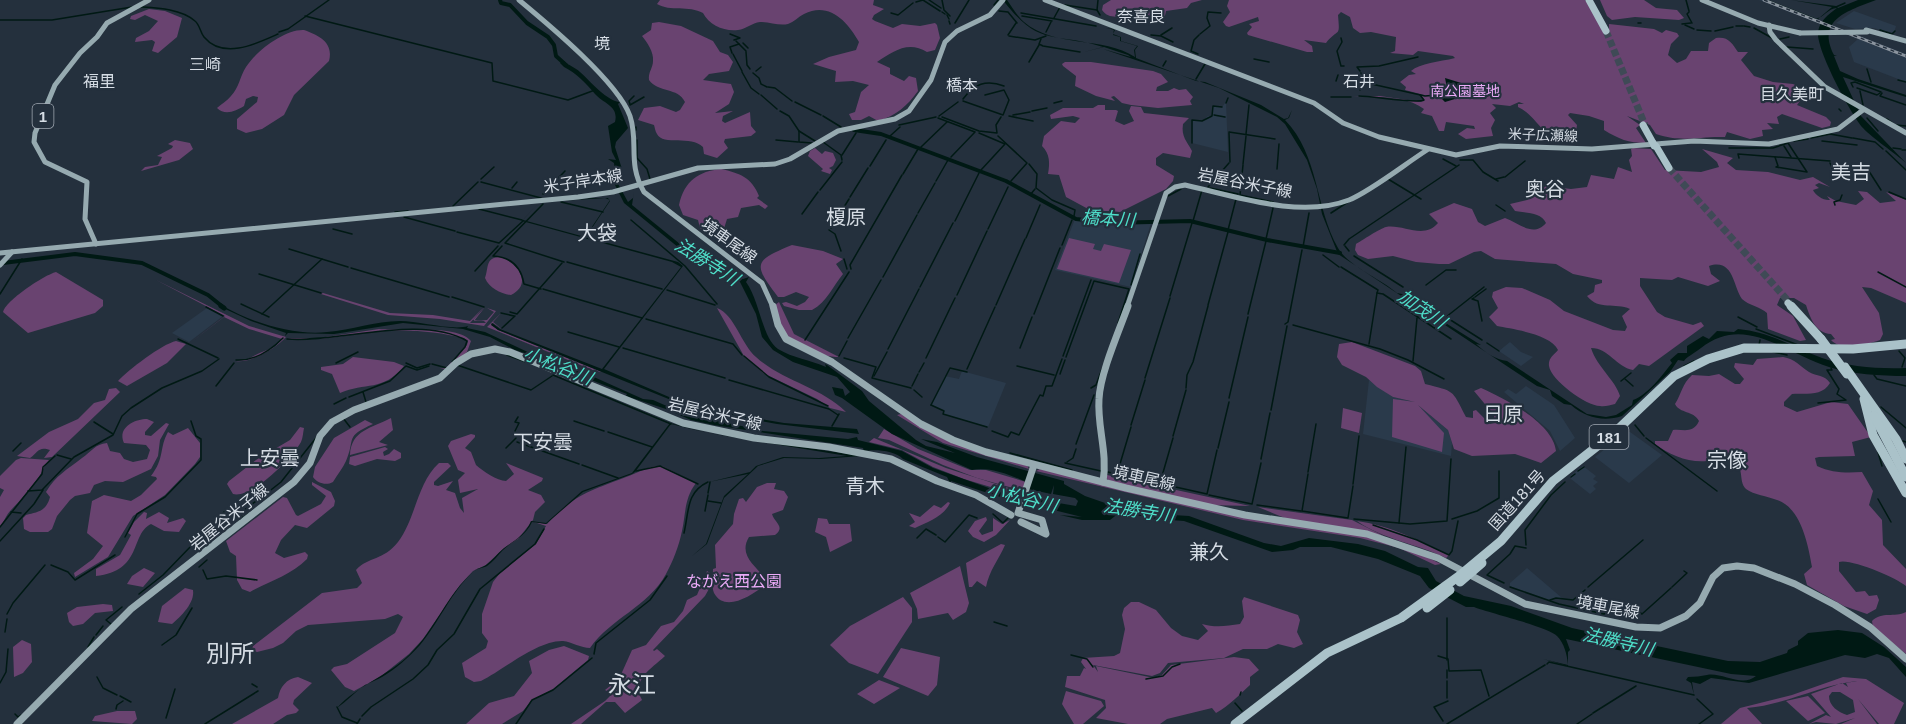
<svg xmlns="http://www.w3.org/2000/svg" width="1906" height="724" font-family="Arial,'Noto Sans JP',sans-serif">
  <rect width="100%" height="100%" fill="#24303d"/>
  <g fill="#2a3a4b">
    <path d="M1759,0H1768L1906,54V82L1854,62L1849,47L1858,39Z"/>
    <path d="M1854,11L1896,26L1894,33L1873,28L1855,29L1836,23Z"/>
    <path d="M1226,102L1228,152L1192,143L1193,120L1202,121L1208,116H1212L1213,106L1222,107Z"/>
    <path d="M1075,219L1106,223L1152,220L1131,287L1055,270Z"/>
    <path d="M207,308L223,316L189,342L172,333Z"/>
    <path d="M1510,342L1521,352L1533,357L1521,366L1499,351Z"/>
    <path d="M962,371L1006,383L988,427L943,414L944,410L931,405L945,376L959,379Z"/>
    <path d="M1369,380L1393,397L1414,402L1448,430L1452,443L1451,456L1363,434Z"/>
    <path d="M1526,386L1554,405L1575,438L1560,451L1550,431L1504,392L1508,389L1516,394Z"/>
    <path d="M1626,432H1630L1662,455L1629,483L1595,457Z"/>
    <path d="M1583,466L1596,476L1593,479L1598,482L1593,486L1596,489L1590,494L1571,479L1570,476Z"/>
    <path d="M1527,568L1562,598H1554L1549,600L1510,586V583Z"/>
  </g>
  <g fill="#694370" fill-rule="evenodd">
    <path d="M660,0H874L873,5L884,9L874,15L872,19L875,21L893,28L902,24L920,26L935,23L937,25L940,38L935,50L927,52C908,40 892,52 877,62L890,68V74L904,81L909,76L916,78L918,91C908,105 896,116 878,121L869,116L861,120H852L849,114L855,112L861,92L869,85L853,81L835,82L836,71L813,64L829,57L856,50L859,42C848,22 829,1 804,14C798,17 794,22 788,24C779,26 770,22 760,22C752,23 746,29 738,30C725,32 709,25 703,13C689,5 670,12 657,4Z"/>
    <path d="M1111,0H1202L1191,3L1187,8L1166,11L1164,20L1160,22L1146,17L1137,20L1130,15C1120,16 1109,20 1102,10L1103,5Z"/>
    <path d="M1229,0H1585L1609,30V24L1654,29L1662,33L1666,30L1677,33L1679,36L1671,44L1668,55L1677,63L1686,59L1691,51H1708L1709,43L1716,38C1728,36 1732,43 1738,52H1748L1741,60L1754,76L1773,82L1793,84L1815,94L1817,98H1802L1797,105L1826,117L1831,122L1830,126L1822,128L1782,114L1777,117L1779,124L1767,123L1773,129L1762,130L1763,136L1750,139L1727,132L1725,137C1698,136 1683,143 1656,134L1650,125L1627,116L1640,125L1636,128L1646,143C1628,143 1619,139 1604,130V121L1589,116L1570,113L1568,115L1577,125L1575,137C1542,145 1541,118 1518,107V104H1524L1519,102L1510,106L1492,104L1496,108L1490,113L1495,120L1491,128L1493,136L1466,139L1458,134L1467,128L1475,129L1474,126L1446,122L1444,131H1439L1432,116L1421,113L1424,109C1406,95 1375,97 1353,97L1380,96L1421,102L1424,100L1421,95H1424L1405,90L1406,87L1400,82L1409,75L1416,74L1411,71C1420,63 1439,62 1455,58L1453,56L1418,51L1413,55L1390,53L1395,51L1396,37L1371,32L1360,33L1353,28L1350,17L1341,12L1338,15C1340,39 1339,27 1326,43L1304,40L1312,46L1313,52H1307L1248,35L1247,33L1252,27L1249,24L1259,21L1258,17L1229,27L1226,26L1223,22L1230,12L1227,6Z"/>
    <path d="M1600,0H1644L1656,8L1677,10L1684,18L1679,20L1635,17L1612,20L1607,16Z"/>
    <path d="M149,9L165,11L182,18L177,37L158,53L152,51L155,42L152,40L135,42L136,38L149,31L158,21L145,15L135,20L130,19L131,16Z"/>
    <path d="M659,22L681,26L713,41L720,52L728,55L733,62L729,71L709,74L703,80L731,84L734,92L729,104L715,113L733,111L723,116L722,121L725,123L750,112L751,126L756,132L751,136L725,139L724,142L728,148L717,158L704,154L703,147C691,135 663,146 657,134C655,131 655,128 654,125L638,120L644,108L660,106L676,112L680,110L685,102C678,87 658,93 649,80C648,72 653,68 653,61C654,52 647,42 642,36L651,30L652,23Z"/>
    <path d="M304,30C318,35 334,42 329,61L294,95L284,115L262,129L246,133L237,129V119L257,102L258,97L253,96L246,99L244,106C236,111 225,116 217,108C221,104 227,101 231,96C239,88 240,76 246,67C256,51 285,29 304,30Z"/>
    <path d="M1065,62H1091L1153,71L1161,74L1168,82L1157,87L1156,91H1168L1174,88L1179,90L1186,89L1193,97L1190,101L1192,105L1158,108L1131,105L1122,103L1114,96L1111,97L1115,101L1096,96L1075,86L1076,76L1063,66L1062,64Z"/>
    <path d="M1098,105H1105V110H1116L1118,111L1115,121L1124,125L1134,121L1129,111L1131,106L1141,107L1144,113L1189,118L1183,124C1181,137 1187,141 1192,151L1190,158L1163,153L1156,158V165L1174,176L1173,181L1166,189L1120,212L1090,210L1066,197L1059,175L1048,174C1050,163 1050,154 1042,146L1044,136L1061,121L1075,123L1080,118L1073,116L1051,119L1050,115L1063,108H1093Z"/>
    <path d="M175,140L190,143L193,149L179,160L141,171L145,167L158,165L162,157L157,156L172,148L173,146L168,144Z"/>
    <path d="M815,148L822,154L825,151L833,153L836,160L833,166L829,168L832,170L830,174L821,171L823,169L808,156L810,151Z"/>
    <path d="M1633,148L1651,149L1665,170L1701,172L1719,167L1717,162L1702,149L1733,158L1727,163L1736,170L1768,172L1800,180L1813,177L1830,187L1819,183L1815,185L1819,188L1813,190C1815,195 1824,201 1830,200L1827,196L1836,201L1856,205L1864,199L1858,191L1867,192L1880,203L1896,201L1886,192L1906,200V303L1871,288L1862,287L1879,313L1883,334L1880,340C1865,345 1842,352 1831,340L1835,339L1831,334C1815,333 1810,317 1806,305L1794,298H1780L1777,305L1793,316L1806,340L1800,341L1768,329L1767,313C1761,307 1748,305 1742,299C1733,287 1734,258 1709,266L1711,274L1720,281L1708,286L1678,277L1672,280L1640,278V286L1657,312L1665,317L1693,325L1701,322L1704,326L1649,366L1639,364L1633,370C1616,367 1609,348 1591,348C1597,367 1616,381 1620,396L1615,404C1610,405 1605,407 1600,406C1586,406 1551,380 1549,366C1548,358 1554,355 1558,350C1551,334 1512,329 1497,326L1489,317L1498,308L1492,297L1493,292L1506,287L1522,288L1550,300L1564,311L1613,330L1625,331L1627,327L1622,316L1630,309C1615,302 1599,311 1587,296L1594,292L1595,285L1602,283V280L1573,274L1556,264L1495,259L1481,251L1474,252L1449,264H1439L1416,262L1393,256L1368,259L1358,255L1355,250L1356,244C1361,241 1381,228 1386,227C1403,224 1424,240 1438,223L1429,214L1454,203L1472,209L1478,222L1485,226L1505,218C1519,223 1533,238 1546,223C1541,212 1526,213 1515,211L1510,204L1527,200L1546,186L1571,189L1587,187L1591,175L1614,179L1618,167L1632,172L1629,160L1632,156L1631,149Z"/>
    <path d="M721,169C740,173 752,178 759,196L757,198L768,206L765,209L759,205L741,208L738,217L727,219L722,235L714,238L700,228L698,220L683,215L679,205C684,181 699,171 721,169Z"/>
    <path d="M1069,238L1095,244L1093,249L1101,251L1104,244L1131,250L1119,283L1057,269Z"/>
    <path d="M792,245L823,251L843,259L836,264L843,274C833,286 827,302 812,310H799L784,306L782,303L786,302L797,306L805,302L809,297L796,292L784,297H778C753,264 753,261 792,245Z"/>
    <path d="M501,257C518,263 533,284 511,295C501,294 489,288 485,278C489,267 485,257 501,257Z"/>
    <path d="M56,272L103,300V306L95,313L28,333L3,312C5,301 44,275 56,272Z"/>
    <path d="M156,280L249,326L286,337C275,349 251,363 236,361C249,361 250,357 262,352C273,347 273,350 282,339L249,329L224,317L190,343L225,316Z"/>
    <path d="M323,293L390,313L433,315L470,321L484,307L470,323H486L484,321L473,320L485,307L474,321L487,320L494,312L487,308L496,311L484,326L440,319L388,315L321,294Z"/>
    <path d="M779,302L794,334L839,357C822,357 794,347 784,332C779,325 778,313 775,305Z"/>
    <path d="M717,308C735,315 741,344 756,357C782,381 821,387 846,412L830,408L817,399L763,373L744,356Z"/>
    <path d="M502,312L493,322L503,330L493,323L491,324L498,330L602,372L595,371L487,327Z"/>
    <path d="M379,329C400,331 457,324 471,341L467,352L446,369L440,368H446L467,345L468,341L464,338C439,332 411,329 385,331C351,333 320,343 287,338H319Z"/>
    <path d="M176,341L186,344L167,363L127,386L118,381C128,370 162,344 176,341Z"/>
    <path d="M1352,342L1415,366L1421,371L1425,384C1455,392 1451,388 1466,417L1473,418V411L1476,410L1490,424L1494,423V415L1474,391L1481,388C1504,398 1553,423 1556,451L1541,463L1515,454L1472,456L1454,449L1448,430L1418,405L1444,433L1442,452L1392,437L1393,399L1415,402L1393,397L1377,387L1366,377L1342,365L1337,357L1339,344Z"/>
    <path d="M353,357L394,362L404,366C383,392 365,382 340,393L332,374L321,370V367L343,364Z"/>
    <path d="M1783,357C1795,359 1800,366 1809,372C1817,377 1824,374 1830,383C1822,397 1805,393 1792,394L1784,402V406L1797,412L1831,402L1848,404L1871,437L1852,442L1855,456L1819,457L1815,458L1817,466C1832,473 1846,473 1862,472L1873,491L1869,505L1882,520L1883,545L1906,569V586C1897,578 1850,558 1839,562V571L1856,592L1865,591L1869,596L1877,595L1879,600L1876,609L1867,614L1844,606L1807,585L1804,574L1812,567C1808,544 1801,508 1777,500C1767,496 1754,495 1746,489C1737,480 1747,466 1729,458C1723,455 1714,460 1707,461C1689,463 1669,455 1655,444V441H1668L1673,430C1684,429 1693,434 1699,421C1693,410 1680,414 1675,404C1682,393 1682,384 1692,375L1709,376L1719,374L1735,384H1740L1744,379L1734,367L1735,363L1753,365L1757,359Z"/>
    <path d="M116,388L120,392L52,457L44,458L50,450C38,446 38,453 30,458L17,456L49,432L78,419L94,403L105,400L109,389Z"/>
    <path d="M1343,408L1362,413L1359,433L1341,428Z"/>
    <path d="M901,414L944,439L1027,465L1029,469L943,443L897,415Z"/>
    <path d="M391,418L393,430L379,442L388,445L350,455C351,430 372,428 391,418Z"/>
    <path d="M147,419L154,422L145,432V435L151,436L166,423L169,424L160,440L158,456L151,469L123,482L105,481L94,485L90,493L75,496L70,500L57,516L52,529L48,532H30L24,529L23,518L26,515C37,512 46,512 50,497L46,492C55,476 68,469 82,458C91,452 95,444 107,443L110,451L120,453L124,459L133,462L147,459L150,450L146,445L124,443C117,428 134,419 147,419Z"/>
    <path d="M365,420L373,424C344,437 356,438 346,461C343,468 337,475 333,482C326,486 317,483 313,477L315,467L334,438Z"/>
    <path d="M300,427L304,428C303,433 303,437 301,442C292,458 252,499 233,494L227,484L229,481L256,460L290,440Z"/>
    <path d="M188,428L200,443V457L195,464L165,495L133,516L108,557L75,577L74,573L93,559L103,546L87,533L92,501L104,495L131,501L141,495L157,479L156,477L151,476C165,458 159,448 168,432L173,435Z"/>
    <path d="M884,429L918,449L970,470H986L1026,482L1024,488H1013L977,478L943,465L889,440L878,438Z"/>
    <path d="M471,434L475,435V437L465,448L471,452L476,465C483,471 497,481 506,481L514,474L506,463L543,478L542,481L528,490L541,495L545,502L535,512L533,520L518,539L504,548L486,565L473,571L460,585L423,639L409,654L380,677L354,691L345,687L331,670L334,667L347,664L395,633L403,617L398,614L385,619L308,625L296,631L283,643L273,648L257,652L252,650L253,646L322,593L357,588L362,583L356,570C369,556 383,561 398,542C416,518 417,483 439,463H448L451,466L434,482V485L438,486L453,481L446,490L455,493L460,508L464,513L462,498L478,489L460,493L458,480L465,473L458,470L448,446L451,441Z"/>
    <path d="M874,438L946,468L1018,491L1014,492L1030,498H1038L1030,499L964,479L933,467L902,450L869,442Z"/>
    <path d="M385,447L388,449L383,452L384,456L389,454L394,449L401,453V458L395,461L377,459L355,466L349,464L350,457Z"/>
    <path d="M21,458L49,460C43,467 43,471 39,477C30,489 21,500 11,510C6,515 4,522 0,527V497L4,490L0,488V476L16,460Z"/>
    <path d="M662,466L696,483C684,499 686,513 682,531C679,546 673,561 666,574C648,607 611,618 590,648C581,648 572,642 563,641C538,640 503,670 481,681L474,682L465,677L462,663L486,648L488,641L482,633V614L493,582L500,573L536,544L546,526L534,522L547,524C573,495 592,490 626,477C638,473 648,465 662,466Z"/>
    <path d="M1040,469L1159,497L1360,534L1410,549L1441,564L1435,565L1399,548L1360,538L1243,520L1036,471Z"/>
    <path d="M1107,475L1250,506L1208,505L1111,482L1106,478Z"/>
    <path d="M312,482L331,492L335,501L334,506L307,528L295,525L281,540L275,553L284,558L305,552L308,555L307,559C291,575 270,581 250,592L242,589L237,580L236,556L230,552L226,541L283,497L287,498L296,515L298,516L321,504L326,496L312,485Z"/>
    <path d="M767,483H776L774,489L784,491L788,497L783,510L772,514C774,522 786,527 775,535L749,537C737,557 759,567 768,583C756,592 726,615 714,593C711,586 713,576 713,569L716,568L715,545L733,524L734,514L739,499L743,498L746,502L757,487Z"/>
    <path d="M948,502L950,503C944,516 928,522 915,528L909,526L915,522L909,513L920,517L934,505L941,508Z"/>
    <path d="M1258,507L1352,520L1384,536L1292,521Z"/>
    <path d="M144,512L147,513L146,519L159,512L169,518L167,523L183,518L186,521L179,532L164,531L151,524C130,534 143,571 96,576V569L120,555L131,535L128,533L134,522Z"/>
    <path d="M986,517L987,520L979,531L982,535L993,531V518L1002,524L1010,520L996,535L984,542L973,537L968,531L975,521Z"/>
    <path d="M818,518L827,519L829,524H850L852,541L830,552L826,537L815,532Z"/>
    <path d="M1357,521C1388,525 1421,541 1449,555L1446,558C1418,544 1384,540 1357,521Z"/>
    <path d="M1001,544L1005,545C999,559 989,571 986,587L977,581L972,587H969L966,563Z"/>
    <path d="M960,566L969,603L966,612L953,620L948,613L918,619L917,609L910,593Z"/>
    <path d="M144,568L155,573L143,587L127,584L132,576Z"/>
    <path d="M707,571L710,573V587L705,596L653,650L654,651L657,649L665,656C651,669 631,680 642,700L625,713L615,702H606L581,724H571L605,701L612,694L605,690L619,679L632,650L646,645L661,626L674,622L683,611L687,600L697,595Z"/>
    <path d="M185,588L193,590C195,603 181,616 172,624L158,622L162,606Z"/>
    <path d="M903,597L912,608V622L878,674L849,663L830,645L850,626Z"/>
    <path d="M1244,597L1298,615L1300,620L1297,632L1303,644L1294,648L1278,644L1267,649H1243L1224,658L1168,663L1160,673L1152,676L1093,665L1098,672L1096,666L1154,678L1162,675L1171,665L1234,657L1249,659L1259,670L1250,677V685C1239,695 1230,705 1216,713L1212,708L1167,719L1160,724H1128L1096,718L1106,708L1105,700L1065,687L1067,676H1080L1084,668L1086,669L1081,662L1083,658L1114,656L1120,653L1125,629L1122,615L1124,608L1131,602H1139L1156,610L1171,628L1182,636L1198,640L1208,631L1202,624C1215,628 1227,626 1240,624L1244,617L1242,601Z"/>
    <path d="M103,604L112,605L113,611L95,613L83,624L73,626L69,622L67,613L77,607Z"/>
    <path d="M1906,612V654L1873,627L1872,621C1882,611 1894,618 1906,612Z"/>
    <path d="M22,640L31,644L32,662L23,673L14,677L13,647Z"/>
    <path d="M564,646L589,656L588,660L553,689L532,700L523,711L502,724H466L489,703L514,696L532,673L529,661L549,650Z"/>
    <path d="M901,648L940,657L937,685L928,696L883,677Z"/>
    <path d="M298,677L312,683L294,700L293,704L299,710L296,713L287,715L273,724H232L278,698C280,687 286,679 298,677Z"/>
    <path d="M1843,677L1866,679L1904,703L1894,724H1879L1858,699L1877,724H1841L1855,718L1836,724L1816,722L1809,724L1826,715L1831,717L1811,694L1842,683L1848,687L1846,683L1857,681C1820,685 1785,705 1747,708L1762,724H1721L1740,708L1792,695ZM1832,692H1840L1853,700L1855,712L1847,715C1838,712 1829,706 1829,696Z"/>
    <path d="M879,680L900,688L874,704L857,694Z"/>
    <path d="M1066,691L1101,701L1104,706L1083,724H1074L1062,704Z"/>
    <path d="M1808,696L1825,713L1808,721L1786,701Z"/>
    <path d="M117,711H135L137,719L132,724L92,721L95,716Z"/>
  </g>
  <g fill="#001914">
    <path d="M1003,0H1007C1012,7 1017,16 1024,22C1054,48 1103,36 1135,57L1134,50L1137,46L1120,41V37L1113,35L1114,29L1106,28L1115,30L1113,34L1121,37V41L1138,46L1135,50L1136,58L1196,81L1205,82L1261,105L1284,119L1288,118L1292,110L1289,118L1285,120C1319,155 1315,207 1338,248C1348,266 1381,279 1397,293L1407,295L1412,302L1476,342L1481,345L1476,344C1485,352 1496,360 1507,361L1587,414L1606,417L1616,415L1632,405L1633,400C1648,395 1662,375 1672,363L1670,360L1678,353H1687V346L1703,336L1709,339L1717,331L1734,332L1738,329C1770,332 1793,347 1822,358C1849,367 1878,369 1906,368V376C1881,376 1851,374 1829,367C1786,354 1745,313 1701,348C1695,353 1686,357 1684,361L1678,360L1670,372L1622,416C1604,422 1586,418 1571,405L1564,404L1552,396L1550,390L1537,386L1338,254L1322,214L1317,189L1307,160L1285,124L1277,117L1219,88L1103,49L1131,57L1128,55L1104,47L1084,52L1103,47C1054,31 1040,49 1003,0Z"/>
    <path d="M1791,0L1836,6L1838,8L1858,0H1876C1848,11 1816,19 1834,55L1837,56H1834L1840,71L1858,79L1906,95V97L1843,77L1861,116L1906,163C1895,153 1872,138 1863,128C1852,116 1816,50 1818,32C1820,20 1828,15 1837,8C1828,8 1822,20 1815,18L1818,19L1832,7Z"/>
    <path d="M564,61C569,66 575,67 580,72C590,81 608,102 620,102L618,104L628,128L616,142L615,147L622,169L617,182L628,202L633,198L634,192L632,205L680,244L704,255L721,270L735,277L737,276L743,279L749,277L746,282C760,301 762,338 778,349C793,358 810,360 826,367L825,364L827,365L862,391L869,401L916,440L926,446L955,453L921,439L937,442L977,457L1064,481V484L1085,496L1108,504L1157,514L1189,516L1264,543L1281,546L1309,538L1358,544L1385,551L1418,567L1428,568L1436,581L1464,596L1511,606L1572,628L1631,641L1642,639L1652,645L1728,661L1760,662L1787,653L1788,650L1798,645V641L1808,633L1838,630L1862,633L1884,647L1906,667V677L1889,658L1877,654L1865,658L1845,655L1749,683L1711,678L1700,684L1692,682L1694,695L1691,683L1686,680L1688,677C1695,677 1701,676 1707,675C1722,672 1742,688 1756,676L1731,674L1566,639L1570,650L1568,652V666L1543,659L1568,665C1567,654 1564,643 1557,636C1549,627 1489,613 1474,607H1466L1429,588L1420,576L1378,559L1331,547H1300L1293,550L1272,552L1184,521L1156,519L1127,513H1119L1110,520H1082L1060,515L1082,517L997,496L951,481L950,483L947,477L903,459C895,450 874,449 864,451L863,448L714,425L691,420L666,409L626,396L627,394L571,372L559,370L561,367L547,360L515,350L490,337L463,329L403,323L334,334L288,333L285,336L286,333L251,321L221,307L223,306C250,322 295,336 327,332C352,330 375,321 400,321C419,321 453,331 468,326L467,328L485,332L532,354L547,356L643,399L653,400L694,418L703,417L763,431L848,439L857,437L858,440L902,451L933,468L1000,492L1030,499L1039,498L1041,500L1076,506L1078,501L1075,498L1053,494L1054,485L1051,494L1024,488L1026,482C1011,475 988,466 972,470L892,434L842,398L835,395L832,387L843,389L845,396L850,392L837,377L793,362L773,350L762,337L756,314L740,282L717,273L701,257L684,252L624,203L613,181L615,172L614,163L608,159L616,160L612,152L608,126L615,122C619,106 604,104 595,94C587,84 576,73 564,67L560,63Z"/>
    <path d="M1445,78L1471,86L1475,93L1445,102L1438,95L1447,88Z"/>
    <path d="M593,198H608L610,201L586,237L678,262L683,266L604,369L676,400L709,410L784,423L857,429L859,434L777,424L707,411L676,402L498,330L491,325L492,323L500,329L602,369L681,267L672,262L522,221L537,204L523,220L585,237L610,200L605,198L560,201Z"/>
    <path d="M670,423L708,433L861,456L821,459L784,458L758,466L724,498L707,544L692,556L706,544L724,496L748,474L709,482L750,472L756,466L783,457L819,458L847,456L708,433L671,424L635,472L632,474L583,492L546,524L532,522C525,537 514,540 503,550C498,555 493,562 487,566C483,568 478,568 474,571C451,592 440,621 420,645C409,657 396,669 382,677C377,680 371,682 365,685C355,692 347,701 337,708C356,686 388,676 410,654C435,630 447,594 474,571C477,568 482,568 486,565C492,561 497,554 503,549C514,540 525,536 531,521L546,523L582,491L632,473Z"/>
  </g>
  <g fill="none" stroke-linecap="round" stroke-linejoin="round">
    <g stroke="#001914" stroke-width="1.5">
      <path d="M923,0L940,11"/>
      <path d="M929,0L941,8"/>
      <path d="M942,0L944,10L950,16"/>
      <path d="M1098,0L1097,10L1100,15"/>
      <path d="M1686,0L1689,11"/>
      <path d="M1769,1L1815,19"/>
      <path d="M916,2L923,0"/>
      <path d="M994,5L998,0"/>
      <path d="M1065,5L1097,10"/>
      <path d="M141,7C158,8 181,9 195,21C200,25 200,32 204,37C223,60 256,44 278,34"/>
      <path d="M1836,7L1845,3"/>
      <path d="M999,11L1008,12L1017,23"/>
      <path d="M942,12L945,14"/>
      <path d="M1689,12L1687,14L1692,23"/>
      <path d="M891,13L898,15L913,3"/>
      <path d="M1021,13L1096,26"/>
      <path d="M947,15L949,19"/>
      <path d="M305,16L492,63L493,81L568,100L595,90"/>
      <path d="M1022,16L1052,21"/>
      <path d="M1054,18L1060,7"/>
      <path d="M0,20H52L132,7"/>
      <path d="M949,21L950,24"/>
      <path d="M955,23L969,0"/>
      <path d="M1638,23H1641"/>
      <path d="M1682,24L1691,23"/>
      <path d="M1685,25L1694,29"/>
      <path d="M1736,26H1743"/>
      <path d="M1744,26L1750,27"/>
      <path d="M1754,28L1772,38"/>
      <path d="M1697,30L1711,31"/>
      <path d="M1880,30L1892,34L1895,31"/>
      <path d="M1715,31L1733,27"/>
      <path d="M279,32L288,29L329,0"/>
      <path d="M1046,32L1051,22"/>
      <path d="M730,34L740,38L734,40"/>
      <path d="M1200,34L1210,26L1207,18L1208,12L1221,13"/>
      <path d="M1008,35L1016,23"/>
      <path d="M1151,35L1161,36L1173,42"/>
      <path d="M1161,35L1172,28"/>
      <path d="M1009,36L1035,40L1046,36"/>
      <path d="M1341,38L1342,42L1337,51L1341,66H1344"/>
      <path d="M1041,39L1039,44L1043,46L1080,52"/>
      <path d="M1780,39L1789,37"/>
      <path d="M736,41L746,51"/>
      <path d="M743,43L748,48"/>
      <path d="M1787,47L1813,49"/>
      <path d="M746,52L747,65L750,69"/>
      <path d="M732,53L730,47L739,44"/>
      <path d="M733,54L742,71"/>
      <path d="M1198,54L1191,51L1194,40L1199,35"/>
      <path d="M1254,59L1269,62"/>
      <path d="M1029,62L1039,45"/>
      <path d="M1163,66L1166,61"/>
      <path d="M1867,69L1871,82"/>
      <path d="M756,71L761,67"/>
      <path d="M1360,71L1357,67L1379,66L1418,57"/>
      <path d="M742,72L751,88L759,94"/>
      <path d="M753,73L759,78L761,84L767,87"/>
      <path d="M1196,79L1205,64"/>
      <path d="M1898,80L1906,82"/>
      <path d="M1336,81L1338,75"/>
      <path d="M1367,83L1425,96L1437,95"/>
      <path d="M768,87L775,88L792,101"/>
      <path d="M1853,87L1851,83L1855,82L1881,92"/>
      <path d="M1857,88L1877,95L1880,93"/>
      <path d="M1360,90L1366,82L1361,73"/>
      <path d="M1860,91L1863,105"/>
      <path d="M1882,93L1880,96L1906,105"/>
      <path d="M761,95L777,109"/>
      <path d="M1359,96C1373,96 1416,104 1424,100L1420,95"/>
      <path d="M1331,97H1351"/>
      <path d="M963,99C974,84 986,79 1004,86"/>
      <path d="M963,101L1003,115L1009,100L1004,90L985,95"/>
      <path d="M795,102L821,115"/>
      <path d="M1054,103L1062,101"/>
      <path d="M1226,103L1228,98"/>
      <path d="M630,104L629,101L634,96"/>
      <path d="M630,105L644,97"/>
      <path d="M1839,109L1841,111"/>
      <path d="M780,111L789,116L799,131L815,141"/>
      <path d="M1032,111L1047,108"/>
      <path d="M1013,115L1030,112"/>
      <path d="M1214,115L1225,117"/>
      <path d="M823,116L841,127"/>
      <path d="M939,116L958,102"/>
      <path d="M1009,116L1033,121"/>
      <path d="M942,117L979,131L997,133L996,125L1001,117"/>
      <path d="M938,118L975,132L951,157"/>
      <path d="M1867,118L1878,131"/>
      <path d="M1887,119L1894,124"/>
      <path d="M899,125L936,117"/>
      <path d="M1896,125L1906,126"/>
      <path d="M636,127V130"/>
      <path d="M799,131V142L812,143"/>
      <path d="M1229,132L1275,139"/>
      <path d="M979,133L1005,144L981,170"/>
      <path d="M1229,133L1230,162"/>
      <path d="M1246,134L1249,105"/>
      <path d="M890,136L900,127"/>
      <path d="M998,136L1027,163L1011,181"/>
      <path d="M1811,138L1830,134L1852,138"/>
      <path d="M1853,138L1875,142L1883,149"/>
      <path d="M637,140V158L647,169L650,179"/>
      <path d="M776,140L798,142"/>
      <path d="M1794,141L1808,139"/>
      <path d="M1822,141L1857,145"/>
      <path d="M823,142L841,155L842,160"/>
      <path d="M1192,143V120L1202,121L1212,116L1213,106L1222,107"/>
      <path d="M1784,146L1791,157"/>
      <path d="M921,147L947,122"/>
      <path d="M1729,148H1773L1788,143L1807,172L1776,167L1778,166L1775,157"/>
      <path d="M1893,148L1901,149"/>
      <path d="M1902,150H1906"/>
      <path d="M1886,151L1906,170"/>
      <path d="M842,155L856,133"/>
      <path d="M1739,158L1738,154L1830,161"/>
      <path d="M1443,159L1456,166"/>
      <path d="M1460,160H1473L1483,172L1498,181"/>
      <path d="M1830,163L1837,179"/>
      <path d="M1029,164L1037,174L1036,188L1052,200L1075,210L1074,216"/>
      <path d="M1243,164L1246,136"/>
      <path d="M1243,165L1240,195L1273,202"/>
      <path d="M1865,165L1881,190"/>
      <path d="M870,166L886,140"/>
      <path d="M1277,169L1279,144"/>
      <path d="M903,174L918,149"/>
      <path d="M1505,177L1525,161"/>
      <path d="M481,179L494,167"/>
      <path d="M1388,179L1421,199"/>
      <path d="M1496,179L1504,177"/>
      <path d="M936,181L948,160"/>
      <path d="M481,182L541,198"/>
      <path d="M1208,187L1229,163"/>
      <path d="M512,188L517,182"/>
      <path d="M1210,188L1238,194"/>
      <path d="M820,190L842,162"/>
      <path d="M1889,192L1906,199"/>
      <path d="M543,194L565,171"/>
      <path d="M1030,195L1035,189"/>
      <path d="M1168,196L1181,189"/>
      <path d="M850,197L868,168"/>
      <path d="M561,202L603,212"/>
      <path d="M543,204L505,243L564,262"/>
      <path d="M1496,205L1505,211"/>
      <path d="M1835,205L1834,202L1840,200L1842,195"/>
      <path d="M453,206L478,182"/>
      <path d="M479,209L522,220"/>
      <path d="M395,212L408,211"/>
      <path d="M918,213L935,183"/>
      <path d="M1331,213L1348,202"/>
      <path d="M802,214L818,192"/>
      <path d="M404,217L455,231"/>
      <path d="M631,220L685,266L717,304"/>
      <path d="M955,221L979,173"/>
      <path d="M1193,221L1202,190"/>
      <path d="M831,228L849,199"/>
      <path d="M333,229L352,234"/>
      <path d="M988,229L1008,187"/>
      <path d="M829,230L835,234L841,251"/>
      <path d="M1228,230L1236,199"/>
      <path d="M457,232L499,243L523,221"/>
      <path d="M1026,238L1040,205"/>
      <path d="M1266,239L1273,208"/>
      <path d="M1062,245L1072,220"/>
      <path d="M1344,245L1349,239L1459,165"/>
      <path d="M502,246L493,256C511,257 521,266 524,284L541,289"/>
      <path d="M1345,246L1349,251"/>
      <path d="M1303,247L1309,213"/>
      <path d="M289,249L348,267"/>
      <path d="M1323,255L1339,267"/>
      <path d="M1354,256L1403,287"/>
      <path d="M844,259L847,269"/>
      <path d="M567,262L662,289"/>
      <path d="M1341,267L1378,290L1377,293L1383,294L1451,339"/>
      <path d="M351,268L449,297"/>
      <path d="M851,269L850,265L902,175"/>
      <path d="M475,271L498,246"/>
      <path d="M1878,272L1906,287"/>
      <path d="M259,274L321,293"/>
      <path d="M883,277L917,215"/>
      <path d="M1131,285L1140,254"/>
      <path d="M1426,285L1446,270H1456"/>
      <path d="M920,287L953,223"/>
      <path d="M543,289L642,318"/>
      <path d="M667,290L715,305"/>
      <path d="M0,294L22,259"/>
      <path d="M957,295L987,231"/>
      <path d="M1412,295L1444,316"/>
      <path d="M1170,296L1192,223"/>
      <path d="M452,297L484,307"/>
      <path d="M1475,297L1486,289"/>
      <path d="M1474,298L1472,299L1478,301L1482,321"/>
      <path d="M241,304L269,317"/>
      <path d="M996,305L1025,239"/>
      <path d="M1208,305L1228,232"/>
      <path d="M206,307L223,316"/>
      <path d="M510,312L517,314L562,263"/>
      <path d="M501,313L514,316"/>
      <path d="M262,314L322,259"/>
      <path d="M1034,314L1060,248"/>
      <path d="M1248,314L1266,241"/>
      <path d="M1446,317L1484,287"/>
      <path d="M1738,317L1757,327"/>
      <path d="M646,319L733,344L742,355"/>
      <path d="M1449,319L1482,340"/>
      <path d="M1285,324L1288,322L1302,250"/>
      <path d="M1293,325L1380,349L1408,360L1444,379"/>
      <path d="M502,328L515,316"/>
      <path d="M1756,329L1798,345"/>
      <path d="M568,332L619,347"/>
      <path d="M848,338L881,280"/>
      <path d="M178,339L218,358"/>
      <path d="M287,339C340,343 420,314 467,341L465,347L452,362"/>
      <path d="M805,340L849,272"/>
      <path d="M1487,343L1499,351"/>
      <path d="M1369,344L1377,293"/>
      <path d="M1759,345L1760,340"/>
      <path d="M623,348L725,378"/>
      <path d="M1020,348L1032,317"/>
      <path d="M888,349L919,289"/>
      <path d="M1899,351L1905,358L1902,367"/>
      <path d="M1773,352L1787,355"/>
      <path d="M507,355L526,362"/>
      <path d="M744,356L769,377L828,406"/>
      <path d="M839,356L847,341"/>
      <path d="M1063,356L1091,280"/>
      <path d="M1066,357L1094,281L1129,289L1118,323"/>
      <path d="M844,358L876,367L872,378L911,388"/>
      <path d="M926,358L955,298"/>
      <path d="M236,360C254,361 271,350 283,338"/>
      <path d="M1413,361L1417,318"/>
      <path d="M336,363L358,352"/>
      <path d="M406,363L417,368L430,364"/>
      <path d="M432,364L447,368"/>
      <path d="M457,365L531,390L552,376"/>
      <path d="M1017,366L1054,375"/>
      <path d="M1684,366L1694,361"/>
      <path d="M967,369L995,307"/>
      <path d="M919,372L924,363"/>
      <path d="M1060,374L1065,360"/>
      <path d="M553,375L671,424"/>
      <path d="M1874,375L1877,379L1906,386"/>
      <path d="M874,376L887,352"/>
      <path d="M1145,378L1170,298"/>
      <path d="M1625,379L1633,386"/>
      <path d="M729,380L829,409L838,415"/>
      <path d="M1621,381L1631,373"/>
      <path d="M216,386L234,363"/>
      <path d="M912,386L918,374"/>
      <path d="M1091,388L1096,385L1102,369"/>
      <path d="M1186,388L1187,375L1193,362L1208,306"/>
      <path d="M914,390L922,397"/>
      <path d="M363,392L366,402"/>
      <path d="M349,397L390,381L406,366L417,370L429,366"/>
      <path d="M1229,398L1248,317"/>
      <path d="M1818,403L1846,400L1837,394L1839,389L1827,370H1832L1831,368"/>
      <path d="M334,404L346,398"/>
      <path d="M931,405L944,411L943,414L987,427"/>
      <path d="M931,405L950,368L967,372"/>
      <path d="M1881,407L1906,428"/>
      <path d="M1271,410L1287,326"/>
      <path d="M343,418L350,427"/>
      <path d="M574,421L604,431"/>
      <path d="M94,422L113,434"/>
      <path d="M1131,425L1145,380"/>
      <path d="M1635,425L1644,436"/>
      <path d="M832,426L839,414"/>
      <path d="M1131,427L1117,474L1207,494L1217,450"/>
      <path d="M992,431L1008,437L1011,432L1019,435L1040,395L1043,396L1046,386H1052L1062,359"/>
      <path d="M608,432L652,447"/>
      <path d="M1173,436L1186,390"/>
      <path d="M1646,438L1717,491"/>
      <path d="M1903,441L1906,442"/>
      <path d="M517,442L579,464"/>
      <path d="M1076,444L1094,395"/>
      <path d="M506,448L516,438L515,431L519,423L515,422L518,417"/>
      <path d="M1218,448L1229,402"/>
      <path d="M13,451L21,443"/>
      <path d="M1878,452L1882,466"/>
      <path d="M1010,453L1072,470"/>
      <path d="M57,455L71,459"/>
      <path d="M1261,459L1270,413"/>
      <path d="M1067,462L1073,458L1076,449"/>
      <path d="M1065,463L1101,471"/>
      <path d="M582,465L618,478"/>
      <path d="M636,471L660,466L698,484"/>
      <path d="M1578,471L1584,467"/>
      <path d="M1108,472L1115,474"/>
      <path d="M1308,472L1316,424"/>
      <path d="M1308,474L1302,511L1348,518L1353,486"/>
      <path d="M1571,477L1575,474"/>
      <path d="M1160,483L1173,438"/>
      <path d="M1353,484L1359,436"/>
      <path d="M28,491L42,490L74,457L113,435L122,416L131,408L162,388L202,371L219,359"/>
      <path d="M267,493L281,482L316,438"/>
      <path d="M708,493L710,482"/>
      <path d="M1209,495L1252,504L1261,463"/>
      <path d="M1878,499L1891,522"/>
      <path d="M708,501L721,503"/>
      <path d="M252,504L265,495"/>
      <path d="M1257,505L1301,511"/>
      <path d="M705,511L708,495"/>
      <path d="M11,512L21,513"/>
      <path d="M993,514L1003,523L1008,518"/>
      <path d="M242,517L239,514L250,506"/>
      <path d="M1354,519L1410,524L1447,521L1451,459"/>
      <path d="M1452,519L1477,511L1499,498V471"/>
      <path d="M238,522L248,514"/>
      <path d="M1399,523L1406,447"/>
      <path d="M1373,525L1417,540L1449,555L1452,551L1458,521"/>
      <path d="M0,527L42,474L43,467L55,456"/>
      <path d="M684,533C689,512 686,492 708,482"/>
      <path d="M204,535L212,540"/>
      <path d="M125,537L137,514L165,497L201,460V439L196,436L191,421"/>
      <path d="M938,537L945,542L969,515L977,518"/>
      <path d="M917,538L926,529L936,535"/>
      <path d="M0,541L34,504L43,490"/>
      <path d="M1526,545L1525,530L1551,495L1565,482"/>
      <path d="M51,565L68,572L75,580L115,555"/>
      <path d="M199,567L207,560"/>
      <path d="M203,570L207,579L226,576L257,580"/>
      <path d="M1504,583L1487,575L1510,554L1515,546L1526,548"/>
      <path d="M1510,587L1559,604L1604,614L1611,610"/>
      <path d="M1588,587L1643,540"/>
      <path d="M1672,587L1687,573L1684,571"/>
      <path d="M139,594L163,575L224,512L241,499"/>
      <path d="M1550,600L1556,598L1573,600L1585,590"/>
      <path d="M1612,608L1628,605L1642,614L1671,588"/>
      <path d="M7,614L13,603L45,565"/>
      <path d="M1447,618V660"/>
      <path d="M994,622L1007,626"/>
      <path d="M111,624L106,620L122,607"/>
      <path d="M5,632L7,619"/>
      <path d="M96,635L103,626"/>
      <path d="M162,645L176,635L192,608"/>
      <path d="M88,647L94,637"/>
      <path d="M594,654L596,643L650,600L667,576"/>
      <path d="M1071,655L1087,659L1093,667"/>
      <path d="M1438,656L1448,659L1449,671L1481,670L1489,696"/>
      <path d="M1547,664L1549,662L1694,695"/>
      <path d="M1447,670V678"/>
      <path d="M97,677L103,688L117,695"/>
      <path d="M1146,679L1163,676L1172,667L1180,664"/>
      <path d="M1447,681V698"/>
      <path d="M0,683L6,672L8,649"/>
      <path d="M252,684L257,687"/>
      <path d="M1240,695L1241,692"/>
      <path d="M120,696L131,702"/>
      <path d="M1697,699L1713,714L1699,724"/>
      <path d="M1235,703L1242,711"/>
      <path d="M337,707L342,717L357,723"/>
      <path d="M116,709L117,705L123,701"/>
      <path d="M1593,713L1636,686"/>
      <path d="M15,714L18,717L21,715"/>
      <path d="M362,716L371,707L413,679L428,665L437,650L454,634L480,589L535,544L544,529"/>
      <path d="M166,718L175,689"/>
      <path d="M1443,721L1434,707L1448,701"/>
      <path d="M205,724L258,691"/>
      <path d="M357,724L360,719"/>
      <path d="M516,724L532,700L553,690L592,658"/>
      <path d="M1447,724L1545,665"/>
      <path d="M1577,724L1592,714"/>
    </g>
    <g stroke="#001914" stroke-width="4">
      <path d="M500,0L501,3L510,5L527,23L548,37L554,45L556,56L566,65"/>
      <path d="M854,130L881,134L1006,181L1076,219L1110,223L1190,221L1267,240L1340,253"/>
      <path d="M3,263L75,254L142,263L208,295L223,307"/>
    </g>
    <path stroke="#001914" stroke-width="5" d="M221,306L224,308"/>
    <g stroke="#3f4a56" stroke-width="7" stroke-dasharray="7 3" stroke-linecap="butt">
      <path d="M1606,31L1645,125"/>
      <path d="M1669,168L1790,303"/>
    </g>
    <g stroke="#96aab0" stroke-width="5">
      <path d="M519,0C548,24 618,82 630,116C639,143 627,163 644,192L762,283L773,307"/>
      <path d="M1045,0L1314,103L1343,123L1379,137L1456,155L1500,146L1592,149L1694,141L1769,144L1838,129L1863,110"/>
      <path d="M1702,0L1758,23L1800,33"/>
      <path d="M1769,25L1770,32L1776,40L1825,87L1906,133"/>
      <path d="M1866,30L1906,41"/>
      <path d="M96,244L85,219L87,182L45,162L34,142L35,133L55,85L80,53L97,37L107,23L149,0"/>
      <path d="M0,253L578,197L613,192L698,168L775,164L790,159L838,131L895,119L909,111L931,80L945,42L957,31L990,15L1003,0"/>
      <path d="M0,265L12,252"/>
      <path d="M1127,307L1166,193L1175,187L1185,185C1235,196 1300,219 1349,200C1371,191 1405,164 1427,150"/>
    </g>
    <g stroke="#96aab0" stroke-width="7">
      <path d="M773,306L778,325L786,339L832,362L921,424L953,440L986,452L1126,488L1245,515L1367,534L1438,558L1525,604L1636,627L1660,628L1686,616L1700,603L1713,577L1723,568L1737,566L1754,568L1795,584L1835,605L1870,627L1906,659"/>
      <path d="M1103,482C1108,453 1097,427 1099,399C1100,374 1119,331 1128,306"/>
      <path d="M1021,522L1046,534L1042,520L1018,513L1034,465"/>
      <path d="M17,724L131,609L294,482L310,463L320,436L332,422L354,410L440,378L456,363L471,354L495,349L510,352L683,423L754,438L829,447L891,459L937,481L976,495L1011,515"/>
    </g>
    <g stroke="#aac2c9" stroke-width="7">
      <path d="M1589,0L1606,31"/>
      <path d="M1643,125L1653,143"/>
      <path d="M1656,146L1669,168"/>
      <path d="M1788,303L1792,307"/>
    </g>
    <g stroke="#aac2c9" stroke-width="9">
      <path d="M1791,306L1821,339"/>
      <path d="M1845,367L1896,439L1906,459"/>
      <path d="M1864,399L1873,435L1906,493"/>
      <path d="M1874,416L1906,477"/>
      <path d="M1460,582L1482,563"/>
      <path d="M1427,608L1450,590"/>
      <path d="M1235,724L1327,653L1401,618L1459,576L1501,541L1553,481L1614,433L1674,376L1708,359L1744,348L1853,349L1906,344"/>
    </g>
    <defs>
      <path id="rail" d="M1764,0L1906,56"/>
    </defs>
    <use href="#rail" stroke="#8b949e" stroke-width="3"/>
    <use href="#rail" stroke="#24303d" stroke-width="1.5" stroke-dasharray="4" stroke-linecap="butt"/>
    <path stroke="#96aab0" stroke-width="5" d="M1800,33L1867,32"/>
    <path stroke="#aac2c9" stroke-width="7" d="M1653,143L1654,146"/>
    <path stroke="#aac2c9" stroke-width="9" d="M1821,339L1847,374"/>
  </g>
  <g text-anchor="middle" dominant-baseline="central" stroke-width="4.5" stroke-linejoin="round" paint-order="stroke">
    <g font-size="14" fill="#eaaaf7" stroke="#24303d">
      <text x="1465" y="91">南公園墓地</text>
    </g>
    <g font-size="14" fill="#d5dce4" stroke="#24303d">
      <text transform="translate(1543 135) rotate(2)">米子広瀬線</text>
    </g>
    <g fill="#24303d" stroke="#a0a8b2" stroke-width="1.5">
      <rect x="32.5" y="104" width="21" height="24" rx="4.5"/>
      <rect x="1589.5" y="425" width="39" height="24" rx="4.5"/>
    </g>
    <g font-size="15" font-weight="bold" fill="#d5dce4">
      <text x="43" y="116">1</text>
      <text x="1609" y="437">181</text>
    </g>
    <g font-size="16" fill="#d5dce4" stroke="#24303d">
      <text x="1141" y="16">奈喜良</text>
      <text x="602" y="43">境</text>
      <text x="205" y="64">三崎</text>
      <text x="99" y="81">福里</text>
      <text x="1359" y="81">石井</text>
      <text x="962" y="85">橋本</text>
      <text x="1792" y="94">目久美町</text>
    </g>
    <g font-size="16" fill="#d5dce4" stroke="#24303d">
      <text transform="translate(583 181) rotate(-9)">米子岸本線</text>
      <text transform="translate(1245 183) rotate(11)">岩屋谷米子線</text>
      <text transform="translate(729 241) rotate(36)">境車尾線</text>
      <text transform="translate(715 414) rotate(13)">岩屋谷米子線</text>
      <text transform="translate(1144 478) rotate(13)">境車尾線</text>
      <text transform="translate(1517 500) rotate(-48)">国道181号</text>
      <text transform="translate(229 517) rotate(-39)">岩屋谷米子線</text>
      <text transform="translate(1608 607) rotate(11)">境車尾線</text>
    </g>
    <g font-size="16" fill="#eaaaf7" stroke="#24303d">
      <text x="734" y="581">ながえ西公園</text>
    </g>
    <g font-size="18" font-style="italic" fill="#4edec9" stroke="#24303d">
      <text transform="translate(1108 219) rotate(4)">橋本川</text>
      <text transform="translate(707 262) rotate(32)">法勝寺川</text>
      <text transform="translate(1422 309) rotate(34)">加茂川</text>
      <text transform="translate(558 366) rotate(22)">小松谷川</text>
      <text transform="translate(1022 498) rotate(14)">小松谷川</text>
      <text transform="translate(1139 511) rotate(9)">法勝寺川</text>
      <text transform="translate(1618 642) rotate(13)">法勝寺川</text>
    </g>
    <g font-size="20" fill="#d5dce4" stroke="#24303d">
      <text x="1851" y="172">美吉</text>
      <text x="1545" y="189">奥谷</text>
      <text x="846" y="217">榎原</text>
      <text x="597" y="233">大袋</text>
      <text x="1503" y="414">日原</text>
      <text x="543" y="442">下安曇</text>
      <text x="270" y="458">上安曇</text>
      <text x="1727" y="460">宗像</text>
      <text x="865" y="486">青木</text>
      <text x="1209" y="552">兼久</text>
    </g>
    <g font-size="24" fill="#d5dce4" stroke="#24303d">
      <text x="230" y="653">別所</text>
      <text x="632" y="684">永江</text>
    </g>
  </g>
</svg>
